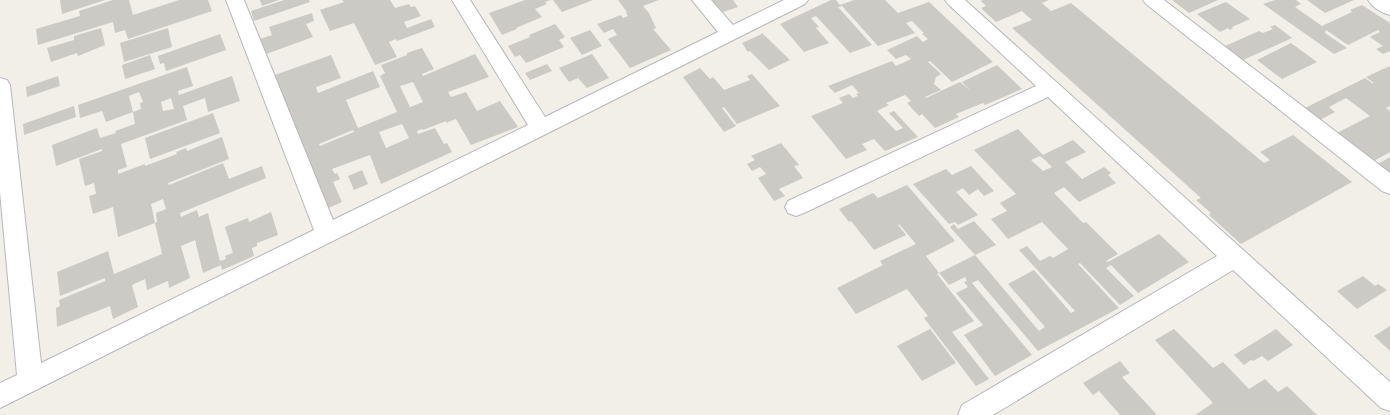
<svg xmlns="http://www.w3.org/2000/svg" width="1390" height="415" font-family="Arial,sans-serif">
  <rect width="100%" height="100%" fill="#f1efe8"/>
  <g fill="#cccac5" fill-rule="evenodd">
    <path d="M60,0H105L62,14Z"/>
    <path d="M113,0H129L133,15L179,0H208L212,11L128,39L125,30L115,33L113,22L38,45L36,29L80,16L79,11Z"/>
    <path d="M260,0H279L262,6Z"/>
    <path d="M284,0H309L310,2L254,21L251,11Z"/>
    <path d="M342,0H390L395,8L409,4L411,7L415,6L421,16L404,22L407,28L431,19L435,27L397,41L396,39L389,42L397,57L375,65L354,23L330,31L320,10L344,2Z"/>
    <path d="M525,0H551L545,2L547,4L535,9L542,17L516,28L517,29L502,35L489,13Z"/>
    <path d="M553,0H593L562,12Z"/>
    <path d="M618,0H659L643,6L649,13L656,28L653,29L671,50L630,68L608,39L617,35L613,29L604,33L597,24L621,15L623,18L628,16L626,13L627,12Z"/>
    <path d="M712,0H733L738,7L723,12Z"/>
    <path d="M831,0H836L840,5L854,0H885L898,13L929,2L993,62L952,82L930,61L928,62L941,74L936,77L934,84L941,90L925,97L926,98L960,82L971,91L962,82L997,65L1022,89L985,105L983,103L956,114L959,117L935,128L922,114L919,116L907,103L911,101L905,95L886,103L889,105L877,111L896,131L903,128L889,113L894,111L918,137L885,151L874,139L862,144L867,150L846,159L811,116L843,103L839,98L849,94L853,98L858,96L856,94L859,93L852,85L835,93L828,86L892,61L896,66L911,59L906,55L896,59L887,50L917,36L923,42L928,39L922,34L924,33L912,21L906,23L915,33L878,46L842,6L838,7L872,45L850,53L816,16L811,18L819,27L816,28L829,43L804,52L780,24Z"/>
    <path d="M982,0H1049L1042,3L1051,11L1071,3L1264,163L1270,160L1260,152L1293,135L1352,182L1241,244L1209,215L1211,213L1196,200L1201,198L1012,28L1032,20L1022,11L996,22L981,8L986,6L981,1Z"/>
    <path d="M1172,0H1218L1189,13Z"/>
    <path d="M1275,0H1296L1301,4L1295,7L1322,26L1352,12L1350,10L1362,5L1390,23V51L1383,54L1376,49L1383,46L1370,37L1380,32L1378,30L1348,45L1326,30L1325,33L1347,48L1334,54L1263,4Z"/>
    <path d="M1307,0H1354L1325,13Z"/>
    <path d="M1226,2L1250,19L1232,27L1233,28L1230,30L1228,28L1220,32L1197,14Z"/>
    <path d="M312,13L314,21L306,24L313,37L266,54L260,39L272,35L269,27Z"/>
    <path d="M555,24L565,37L559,40L564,47L526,63L520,55L515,57L508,46L530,37L529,35Z"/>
    <path d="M1275,25L1292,38L1243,60L1225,46L1259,31L1263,33L1273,29L1270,27Z"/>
    <path d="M101,28L105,45L78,56L77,53L51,62L47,48L74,40V36Z"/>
    <path d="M168,28L172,47L124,62L120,43Z"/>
    <path d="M590,30L602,46L582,55L570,38Z"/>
    <path d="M761,33H762L790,60L769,70L750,51L748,52L742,43L762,34Z"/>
    <path d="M220,34L226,50L166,71L164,63L160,64L158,56Z"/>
    <path d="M1291,43L1317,62L1282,79L1257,60Z"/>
    <path d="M422,48L434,69L422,74L423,76L475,54L489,77L448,92L451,97L466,92L477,111L500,101L518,127L471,145L456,119L446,123V121L423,130L422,129L417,131L418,134L435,128L444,144L447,143L452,152L381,184L370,155L332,169L335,174L337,173L340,179L333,182L342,202L326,209L272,76L331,55L341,78L316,87L318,93L373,71L380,87L346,100L358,128L397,112L380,76L385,73L381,65L407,55V53ZM413,82L423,102L410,107L400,86ZM402,124L409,138L386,148L379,132ZM353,130L354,132L320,146L319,144Z"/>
    <path d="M592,54L609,78L587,88L578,78L569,82L559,68Z"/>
    <path d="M150,55L155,69L125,79L122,65Z"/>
    <path d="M547,64L552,71L530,80L525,73Z"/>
    <path d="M1390,66V106L1386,108L1390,111V152L1372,162L1335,134L1370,116L1346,98L1329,107L1335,112L1318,121L1303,109L1365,78L1372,83H1374L1366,77Z"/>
    <path d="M187,67L193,86L178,91L179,95L232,76L240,101L208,112L205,98L183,106L187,120L121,144L127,167L118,170V174L145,164V166L177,154L176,152L186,148L187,151L222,137L229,159L168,183L169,185L223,163L229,179L262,166L266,178L180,213L181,217L197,210L199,217L208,213L220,261L226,259L225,256L233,253L225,227L248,218L249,222L271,212L278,235L257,243V246L252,248L254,256L222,270L221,265L203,273L195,240L181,246L190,278L169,288L168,281L147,290L145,279L132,285L138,307L113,319L110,306L57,327L56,308L60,306L59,300L105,281V278L60,296L57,272L108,251L114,274L162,254L155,223L157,222L156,213L166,209L163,199L151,204L155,223L118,237L113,207L93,214L89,196L96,194L94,183L85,186L79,159L102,151V149L56,166L52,145L97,128L100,138L116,133L115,131L135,124L133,112L141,109L140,103L143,102L139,92L129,96L133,112L106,122L102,111L80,118L78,105ZM171,98L174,109L163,111L161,102Z"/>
    <path d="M700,68L710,79L713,77L724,90L750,80L747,76L752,74L780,106L737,124L724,107L722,108L736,126L724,132L683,77Z"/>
    <path d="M58,76L60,86L27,97L26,87Z"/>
    <path d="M74,106L76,117L24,135L23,124Z"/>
    <path d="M213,113L220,133L150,159L145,138Z"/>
    <path d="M1018,129L1043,155L1073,140L1086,152L1065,162L1082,179L1104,167L1111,173L1108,175L1116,183L1079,202L1064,187L1054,193L1083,223L1086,222L1118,254L1106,261L1108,262L1159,234L1189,262L1138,293L1111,265L1106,268L1134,296L1120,305L1080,263L1078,264L1119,308L1038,351L978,280L972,283L1032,355L995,376L964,335L983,325L956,293L968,287L964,282L967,281L965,277L949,285L939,273L975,255L950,227L954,224L958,229L974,221L996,245L975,255L1039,331L1045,327L1008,284L1034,270L1071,313L1075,311L1019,250L1027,246L1040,261L1050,256L1053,258L1068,249L1042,222L1008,239L991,219L1007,211L1000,203L1016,194L974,150ZM1040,156L1045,160L1052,167L1043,171L1031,160Z"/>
    <path d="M781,143L799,165L794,166L803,178L779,189L785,196L774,201L758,178L766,174L760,167L752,171L747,164L755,160L751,156Z"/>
    <path d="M1390,157V176L1376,165Z"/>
    <path d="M971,166L994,191L984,196L978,189L969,195L963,188L956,192L978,215L958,225L955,222L949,224L913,184L946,169L952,175Z"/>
    <path d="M362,170L368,184L354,190L348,176Z"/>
    <path d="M907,185L955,241L926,256L939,273L937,274L974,321L952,332L989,379L976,386L924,318L928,316L907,289L856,314L837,288L883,265L880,261L916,244L899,224L898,225L906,235L874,250L851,221L849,222L839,209L873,193L878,198Z"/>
    <path d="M1363,276L1375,286L1378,284L1387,290L1357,309L1337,291Z"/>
    <path d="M1390,326V351L1374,336Z"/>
    <path d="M930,329L956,363L922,381L897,346Z"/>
    <path d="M1174,329L1213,368L1223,362L1249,389L1265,379L1278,392L1287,386L1317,415H1195L1213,403L1155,340Z"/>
    <path d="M1276,329L1293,345L1268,361L1262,356L1253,361L1251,360L1244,365L1234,355Z"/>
    <path d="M1120,361L1130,373L1122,377L1157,415H1120L1099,391L1093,395L1083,383Z"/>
  </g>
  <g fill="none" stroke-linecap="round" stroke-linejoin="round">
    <defs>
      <g id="street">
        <path d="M226,0H244L333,220L528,125L452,0H470L545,117L718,32L692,0H711L733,25L784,0H808L805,4L0,408V383L17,375L0,192V78L7,80L10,85L41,363L314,230Z"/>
        <path d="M945,0H965L1390,382V411L1381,408L1233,270L993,415H958L962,405L1217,256L1048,97L804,213L796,216L788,213L785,207L788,201L1036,86L948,4Z"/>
        <path d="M1143,0H1164L1390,173V194L1382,191L1146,4Z"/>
        <path d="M1368,0H1390V15C1382,13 1373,8 1368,0Z"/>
      </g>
    </defs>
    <use href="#street" stroke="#b5b8bc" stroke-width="2"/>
    <use href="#street" fill="#fff" fill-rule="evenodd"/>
  </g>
</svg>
